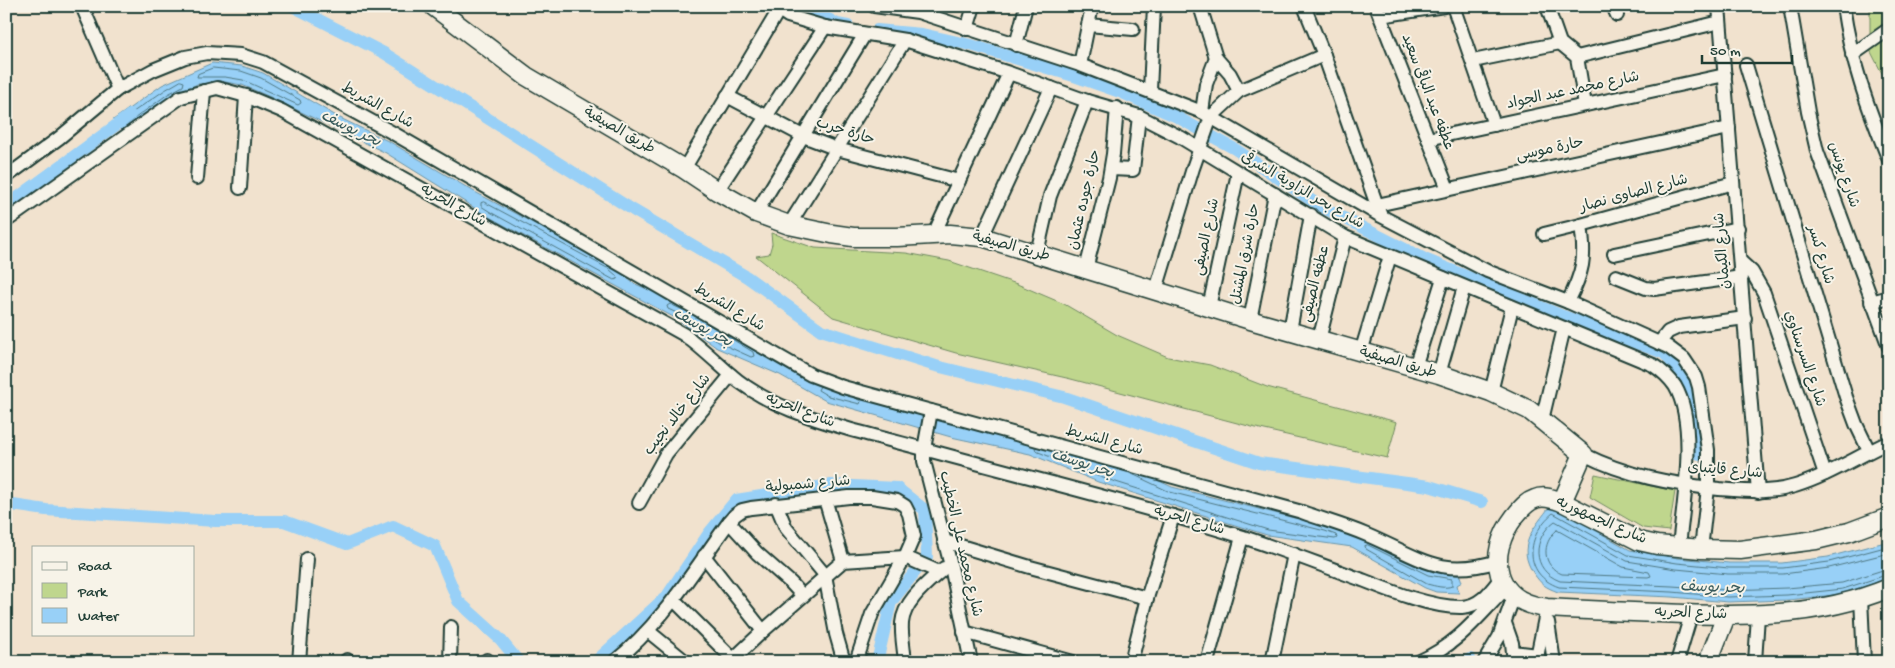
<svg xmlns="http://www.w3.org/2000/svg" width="1895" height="668" font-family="'Gochi Hand','Playpen Sans Arabic',sans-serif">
  <rect width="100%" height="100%" fill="#f1e2ce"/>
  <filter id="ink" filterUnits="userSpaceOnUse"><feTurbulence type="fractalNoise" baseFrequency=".02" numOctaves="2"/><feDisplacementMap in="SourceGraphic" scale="10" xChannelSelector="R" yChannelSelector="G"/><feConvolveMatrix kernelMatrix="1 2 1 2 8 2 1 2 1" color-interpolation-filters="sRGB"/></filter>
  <g filter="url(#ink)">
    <g fill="#bfd68d" stroke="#6f8a60">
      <path d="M1870,6H1889V87L1870,50Z"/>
      <path d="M771,233L815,248L906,253L949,261L1017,284L1064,304L1117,335L1168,357L1210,365L1267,387L1397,422L1387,458L1256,428L1071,379L956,353L833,317L756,256L769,254L772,244Z"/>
      <path d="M1595,474L1675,491L1669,531L1643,528L1590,497Z"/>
    </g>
    <g fill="#98d0f7" stroke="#6895a9">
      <path d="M212,63L242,66L263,73L338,117L390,142L473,191L612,265L633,283L690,307L794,372L906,409L971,429L1045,443L1127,466L1172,487L1326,526L1373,541L1430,570L1460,576L1462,582L1457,585L1459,593L1436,592L1425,588L1352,547L1267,535L1098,482L1030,454L951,437L826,401L780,375L717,348L677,319L489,217L386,153L270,97L242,85L225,82L197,84L171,99L124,132L113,120L162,85Z"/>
      <path d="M1551,505L1630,550L1678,558L1729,563H1782L1828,557L1889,541V578L1844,594L1788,600L1728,602L1672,597L1558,592C1545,587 1542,585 1534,574C1515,546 1534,528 1551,505Z"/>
    </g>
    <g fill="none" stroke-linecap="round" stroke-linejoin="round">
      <g stroke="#4f7882" stroke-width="1">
        <path d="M213,68L241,71L261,78L300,100L301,103L298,105L243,80L225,77H197L198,74Z"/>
        <path d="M181,81L184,82L183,86L168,94L127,124L123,122V119L165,90Z"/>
        <path d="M484,202L609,269L617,276L618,279L614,280L492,213L481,206V203Z"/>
        <path d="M683,310L670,304L667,306L668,309L681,315L720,343L751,357L754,356L753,352L706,323"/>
        <path d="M820,386L818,390L828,396L860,404L861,401L857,399"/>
        <path d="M1035,447L1036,451L1100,477L1268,530L1335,539L1337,538L1336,535L1325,531L1170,492L1130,473"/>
        <path d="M1557,530L1623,567L1649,572L1651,576L1648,577L1562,574C1542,566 1541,543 1557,530Z"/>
        <path d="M1368,545L1428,575L1452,579V586C1445,589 1435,586 1427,584L1366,549L1365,546Z"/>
        <path d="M1889,546L1829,562L1783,568H1729L1677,563L1628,555L1553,513C1526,535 1522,574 1559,587L1672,592L1728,597L1787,595L1843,589L1889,574"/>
        <path d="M1889,553L1829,568L1783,574H1728L1676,569L1627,561L1555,521C1532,538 1531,570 1560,581L1672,586L1728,590L1787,588L1842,583L1889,568"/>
      </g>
      <g stroke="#98d0f7" stroke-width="12">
        <path d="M292,6L384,53L633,210L747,277L821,330L936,366L1064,397L1259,463L1429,486L1482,502"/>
        <path d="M806,6L837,24L848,26"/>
        <path d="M877,30L922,34L971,45L1077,77L1120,92L1177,117L1235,149L1320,206L1427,260L1563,316L1664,353L1683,375L1695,409L1699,454"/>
        <path d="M6,206L130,115"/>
        <path d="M6,504L46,510L215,521H284L347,544L393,526L435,546L458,601L500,639L519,662"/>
        <path d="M595,662L667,596L709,533L736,500L831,485L897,488L925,510L927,557L891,602L877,662"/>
        <path d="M1467,662L1470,659"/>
      </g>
      <defs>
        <g id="street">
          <path d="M82,6L118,89"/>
          <path d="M779,6L782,12L788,16L825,27L905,40L1009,73L1087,101L1139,116L1180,137L1345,237L1653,365C1662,371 1669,377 1675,386C1698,425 1683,503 1679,547"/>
          <path d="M874,6L918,12L1080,65L1202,112L1381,216L1487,271L1568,302L1668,347L1684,359L1696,377L1699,387L1708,450V488L1701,549"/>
          <path d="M1200,6L1216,58L1230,74L1239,91"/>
          <path d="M1304,6L1324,55L1380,214"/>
          <path d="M1376,6L1448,189"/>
          <path d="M1453,6L1494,125"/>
          <path d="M1547,6L1560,43L1577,57L1585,105"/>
          <path d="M1613,6L1617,15"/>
          <path d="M1719,6L1758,492"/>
          <path d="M1790,6L1808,112L1817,151L1889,347"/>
          <path d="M1843,6C1851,62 1868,108 1889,160"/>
          <path d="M1380,16L1444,6"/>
          <path d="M1088,25L1133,29"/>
          <path d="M967,29L974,6"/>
          <path d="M1016,45L1026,6"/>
          <path d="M1852,55L1889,29"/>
          <path d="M1577,57L1720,22"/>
          <path d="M1473,61L1560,43"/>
          <path d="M1080,65L1092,6"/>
          <path d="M1746,65L1846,397L1856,424L1869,451"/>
          <path d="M1150,90L1154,6"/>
          <path d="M727,96L803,136L837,149L959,181"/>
          <path d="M1202,112L1206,84L1216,58"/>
          <path d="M1428,139L1725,75"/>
          <path d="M684,169L780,8"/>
          <path d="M1111,169L1133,170L1139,116"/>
          <path d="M6,177L59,138L118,89L153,70L185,57L207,53L241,55L263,62L393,133L811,375L843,387L1302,512C1324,520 1346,526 1367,535C1419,557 1440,579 1498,561"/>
          <path d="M197,178L204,91"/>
          <path d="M240,188L246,96"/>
          <path d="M717,191L825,27"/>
          <path d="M1377,205L1729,128"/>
          <path d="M756,213L865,34"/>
          <path d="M6,221L181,97L217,88L246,96L282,111L683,334C700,346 714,360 730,374C748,390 769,401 791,410C837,428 887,439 935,452C1038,480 1142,505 1243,537C1283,550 1321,565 1360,579C1388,590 1432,608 1462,607C1480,606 1490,592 1500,579"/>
          <path d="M789,225L905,40"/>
          <path d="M934,234L1009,73"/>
          <path d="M1544,234L1581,225L1733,183"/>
          <path d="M982,237L1051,88"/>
          <path d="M1037,253L1050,196L1087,101"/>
          <path d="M1614,254L1738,228"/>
          <path d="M1741,262L1752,272L1764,293L1825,474"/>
          <path d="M1086,269L1109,178L1113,154L1117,108"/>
          <path d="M1616,276L1646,288L1654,289L1742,277"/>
          <path d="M1156,290L1193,168L1211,117L1239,91L1324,55"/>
          <path d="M1568,302C1583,272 1586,259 1581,225"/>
          <path d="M1871,302L1889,297"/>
          <path d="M1209,307L1238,173"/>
          <path d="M1250,320L1275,194"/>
          <path d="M1290,331L1311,215"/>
          <path d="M1319,340L1345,237"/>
          <path d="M1659,343L1668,332L1679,327L1745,318"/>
          <path d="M1361,352L1390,256"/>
          <path d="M1415,367L1443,278"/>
          <path d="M1439,374L1464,287"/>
          <path d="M1491,392L1512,307"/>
          <path d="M931,411L924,449V461L950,562L971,662"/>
          <path d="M1542,420L1564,328"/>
          <path d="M1583,454C1626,476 1672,484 1719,489C1746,491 1770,494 1795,486C1828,476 1858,456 1889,442"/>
          <path d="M825,499L843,561"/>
          <path d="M639,503L666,454L731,375"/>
          <path d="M776,504L786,528L825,575L836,634L844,662"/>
          <path d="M729,522L757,553L791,583L802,595"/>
          <path d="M944,541L1030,567L1147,598"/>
          <path d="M704,556L763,631"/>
          <path d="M1861,598L1864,662"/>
          <path d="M674,600L733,659"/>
          <path d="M1548,622L1554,662"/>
          <path d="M1505,623L1512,643L1514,662"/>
          <path d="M648,631L686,662"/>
          <path d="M964,632L1073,662"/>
          <path d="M1513,652L1538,655"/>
          <path d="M299,662L307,559"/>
          <path d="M347,662V660"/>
          <path d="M450,662L451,627"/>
          <path d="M487,662V660"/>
          <path d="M614,662C662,624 693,571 729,522L735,515L742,510L751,508L849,497H872L897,501L905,506L909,514L914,536L905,557L872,614L856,662"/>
          <path d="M730,662L763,631L843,561L905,557L939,572"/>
          <path d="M905,662C904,649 901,635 902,623C904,600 929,582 944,568"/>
          <path d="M1131,662L1147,598L1173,516"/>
          <path d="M1207,662L1242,537"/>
          <path d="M1272,662L1294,554"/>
          <path d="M1418,662C1458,644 1476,619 1506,588"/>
          <path d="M1484,662L1499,637L1514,596"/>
          <path d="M1536,662L1547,608"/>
          <path d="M1677,662L1691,615"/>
          <path d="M1755,662L1758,615"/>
        </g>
        <g id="secondary">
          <path d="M433,6L526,76L684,169L717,191L756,213L789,225L832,234L853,237H897L950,234L982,237L1250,320L1439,374L1491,392L1529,410L1583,454L1562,502"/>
          <path d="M1889,517L1849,532L1816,540L1740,550L1701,549L1657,545L1639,541L1562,502C1554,499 1544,495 1535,499C1526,502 1521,509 1515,516C1485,555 1494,602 1547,608C1585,610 1623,612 1661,613C1737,617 1817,618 1889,588"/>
          <path d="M1708,662L1726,616"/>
        </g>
      </defs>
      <use href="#street" stroke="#1f3d34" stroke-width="16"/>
      <use href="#secondary" stroke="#1f3d34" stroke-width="21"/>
      <use href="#street" stroke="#f7f3e8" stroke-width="12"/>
      <use href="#secondary" stroke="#f7f3e8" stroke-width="18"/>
    </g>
  </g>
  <g text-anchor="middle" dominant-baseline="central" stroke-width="4" stroke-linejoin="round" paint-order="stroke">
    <g font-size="15" fill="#1f3d34" stroke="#f7f3e8">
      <text transform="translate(1573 91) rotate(-12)">شارع محمد عبد الجواد</text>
      <text transform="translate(1427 92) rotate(69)">عطفه عبد الباقى سعيد</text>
      <text transform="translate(377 106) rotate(29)">شارع الشريط</text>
      <text transform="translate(619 131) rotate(30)">طريق الصيفية</text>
      <text transform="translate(845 132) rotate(18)">حارة حرب</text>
      <text transform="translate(1550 150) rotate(-12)">حارة موسى</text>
      <text transform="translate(1843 175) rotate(71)">شارع يونس</text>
      <text transform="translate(1302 191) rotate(30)">شارع بحر الزاوية الشرقى</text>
      <text transform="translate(1634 194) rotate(-15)">شارع الصاوى نصار</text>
      <text transform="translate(1085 200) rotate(-77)">حارة جوده عثمان</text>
      <text transform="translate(453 206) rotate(29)">شارع الحريه</text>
      <text transform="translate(1207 237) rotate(-78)">شارع الصيفى</text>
      <text transform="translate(1011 247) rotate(15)">طريق الصيفية</text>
      <text transform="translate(1723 251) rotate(-95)">شارع الكيمان</text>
      <text transform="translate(1246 254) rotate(-79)">حارة شرق المشتل</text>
      <text transform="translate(1820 255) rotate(73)">شارع كسر</text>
      <text transform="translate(1316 284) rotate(-76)">عطفه الصيفى</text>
      <text transform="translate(729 308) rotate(31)">شارع الشريط</text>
      <text transform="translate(1804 359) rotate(71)">شارع السرسناوي</text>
      <text transform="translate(1398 363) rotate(16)">طريق الصيفية</text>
      <text transform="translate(800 411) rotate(21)">شارع الحريه</text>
      <text transform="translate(678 415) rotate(-52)">شارع خالد نجيب</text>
      <text transform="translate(1104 441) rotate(15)">شارع الشريط</text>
      <text transform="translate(1725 471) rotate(5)">شارع قايتباى</text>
      <text transform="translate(808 485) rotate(-5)">شارع شمبولية</text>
      <text transform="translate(1189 521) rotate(16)">شارع الحريه</text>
      <text transform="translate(1601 521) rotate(24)">شارع الجمهوريه</text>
      <text transform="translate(960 544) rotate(77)">شارع محمد على الخطيب</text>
      <text transform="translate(1691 614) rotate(2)">شارع الحريه</text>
    </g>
    <g font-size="16" font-style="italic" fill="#375a5b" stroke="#f7f3e8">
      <text transform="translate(350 130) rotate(26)">بحر يوسف</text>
      <text transform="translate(702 329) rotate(29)">بحر يوسف</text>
      <text transform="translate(1082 465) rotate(18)">بحر يوسف</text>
      <text transform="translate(1712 589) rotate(2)">بحر يوسف</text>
    </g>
  </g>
  <rect width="1895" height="668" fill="none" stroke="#f7f3e8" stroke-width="25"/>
  <rect x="12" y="12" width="1870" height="643" fill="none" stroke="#1f3d34" stroke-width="2" filter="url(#ink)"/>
  <rect x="32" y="546" width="162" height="90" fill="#f7f3e8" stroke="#a1aaa0"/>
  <rect x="42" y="562" width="25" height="8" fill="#f7f3e8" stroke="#a1aaa0"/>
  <text x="78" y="570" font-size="15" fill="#1f3d34">Road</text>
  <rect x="42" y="583" width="25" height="15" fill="#bfd68d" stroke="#a1aaa0"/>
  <text x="78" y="596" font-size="15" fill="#1f3d34">Park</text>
  <rect x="42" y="608" width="25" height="15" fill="#98d0f7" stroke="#a1aaa0"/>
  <text x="78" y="620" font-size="15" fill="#1f3d34">Water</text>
  <path d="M1702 55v8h90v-8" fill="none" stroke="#1f3d34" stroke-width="2.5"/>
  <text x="1710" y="55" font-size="15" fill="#1f3d34" stroke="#f7f3e8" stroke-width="4" paint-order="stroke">50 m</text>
</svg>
